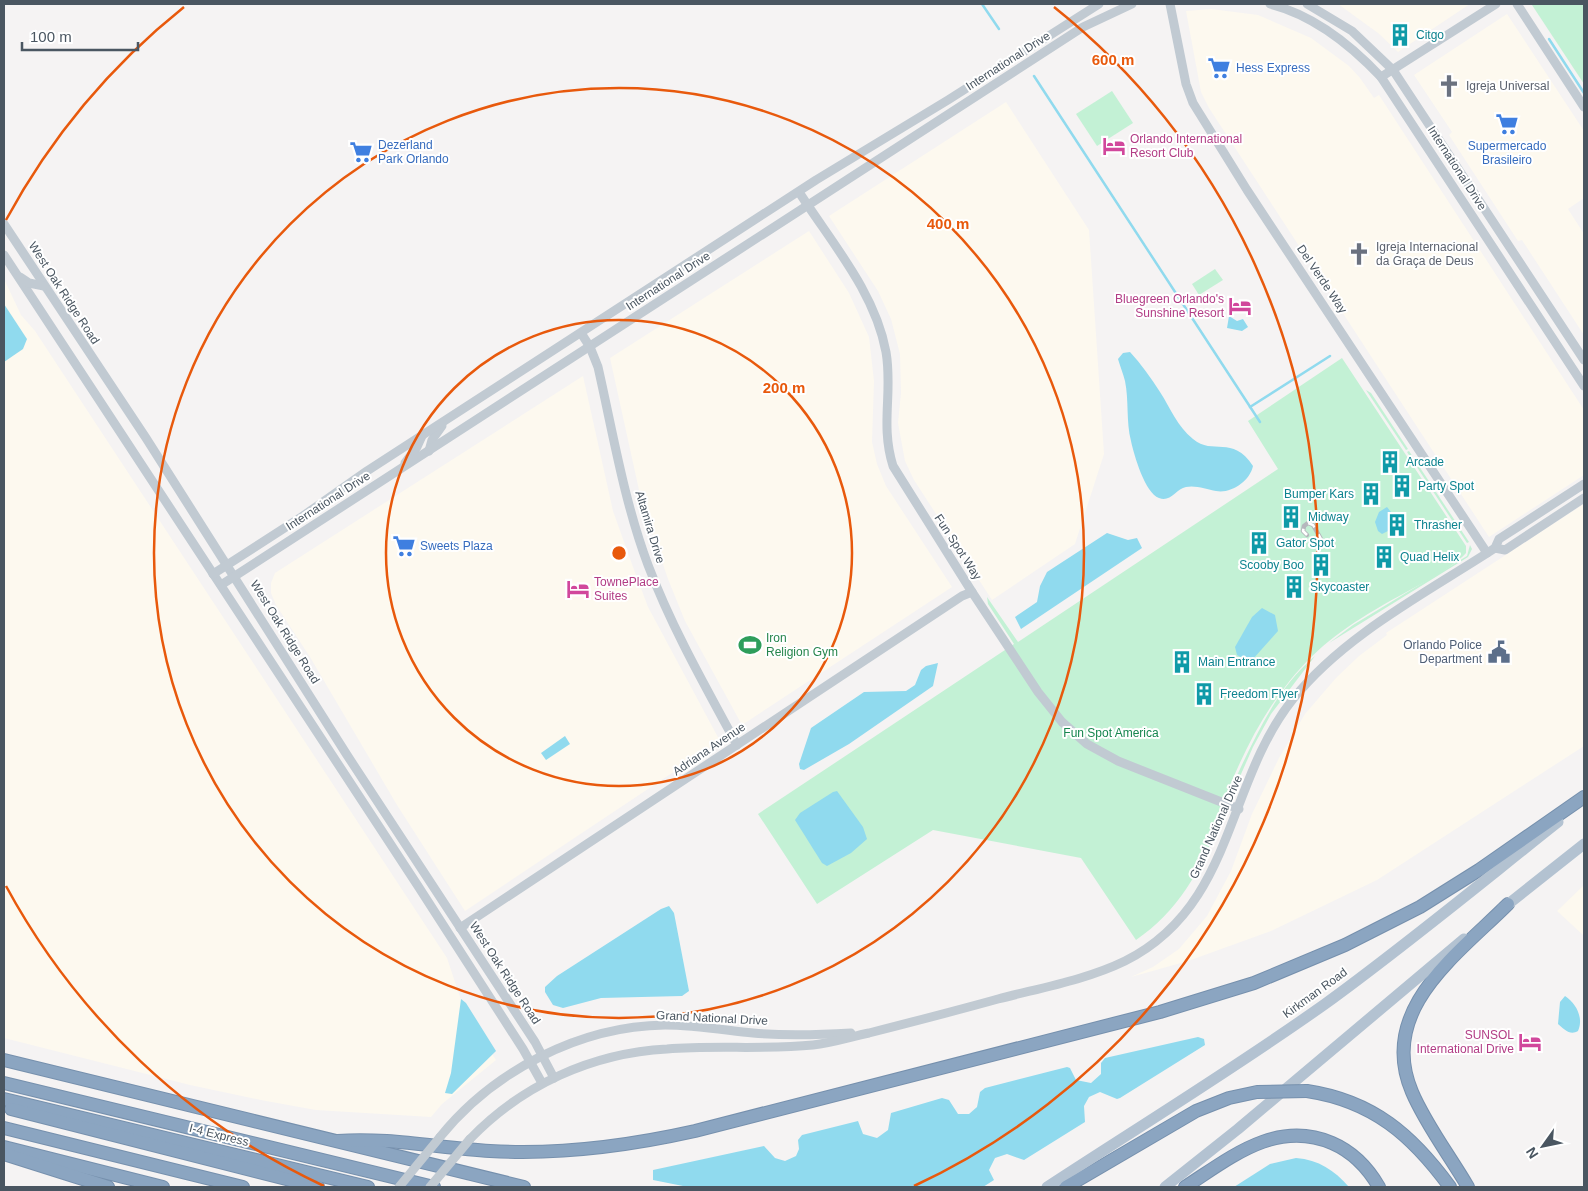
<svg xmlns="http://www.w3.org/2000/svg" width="1588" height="1191" font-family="Helvetica,sans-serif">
  <rect width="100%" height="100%" fill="#f5f3f3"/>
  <g fill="#fdf9ef">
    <path d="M1338,4H1470L1398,52L1378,33Z"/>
    <path d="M1211,9L1258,15L1311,38L1349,66L1360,78L1374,98L1379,95L1584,410V475L1489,537L1209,108L1201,92L1186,11Z"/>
    <path d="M1507,14L1584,131V198L1568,209L1584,234V335L1522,240L1518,241L1449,135L1452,132L1414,75Z"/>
    <path d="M1006,102L1089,230L1104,454L1075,544L992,600L914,480L905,461L898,423L901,393L900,354L891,319L878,291L829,216Z"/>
    <path d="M809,231L849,293L869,337L874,381L872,442L877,464L886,486L952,587L742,725L685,621L668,579L641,499L610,358Z"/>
    <path d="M4,279L21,315L35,331L447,958L465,1012L496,1060L442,1104L431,1117L316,1110L266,1101L190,1085L4,1038Z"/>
    <path d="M583,376L613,511L633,567L648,607L720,741L465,911L397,805L310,657L276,605L271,593V583L275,573Z"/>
    <path d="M1584,504V746L1377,880L1271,931L1188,961L1131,977L1153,967L1179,949L1207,916L1231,871L1252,814L1279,758L1305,714L1336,678L1359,656L1387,635L1386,633Z"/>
    <path d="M1584,885V936L1557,911Z"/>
  </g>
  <g fill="#c3f1d5">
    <path d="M1532,4H1584V84L1532,5Z"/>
    <path d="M1112,91L1133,123L1097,146L1076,114Z"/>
    <path d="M1215,269L1223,280L1199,295L1192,284Z"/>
    <path d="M1342,358L1466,546V553C1450,571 1405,592 1383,605C1342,629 1314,649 1285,687C1261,717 1243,754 1228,790C1224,799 1222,813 1218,825C1201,871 1177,912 1136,940L1081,858L933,830L817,904L758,814L1014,644L988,604L987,597L1018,642L1278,469L1248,421Z"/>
    <path d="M1366,390L1371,393L1408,449L1406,450Z"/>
    <path d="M1409,451L1469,542L1467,543L1407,452Z"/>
    <path d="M1470,545L1472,549L1468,557L1329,643L1353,625L1467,556Z"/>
    <path d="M1315,656L1271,714L1253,747L1234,790L1229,792C1252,745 1273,691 1315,656Z"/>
  </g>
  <g fill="#90daee">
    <path d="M4,304L27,339L23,349L4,362Z"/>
    <path d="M1229,316L1237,321L1243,319L1248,327L1242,331L1227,328Z"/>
    <path d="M1130,352C1141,364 1151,378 1160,392C1171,409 1177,426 1193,439C1213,456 1232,434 1253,466C1250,481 1231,494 1216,491C1207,489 1195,485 1186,487C1176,489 1170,503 1159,498C1145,493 1134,455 1131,441C1126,422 1129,400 1125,381C1123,373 1120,366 1118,359L1123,353Z"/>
    <path d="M1387,507L1391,512L1390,530L1382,534L1378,531L1375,522L1379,512Z"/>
    <path d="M1107,533L1128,540L1137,538L1142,548L1021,629L1015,617L1037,602L1040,586L1047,572Z"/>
    <path d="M1262,608L1275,615L1278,631L1253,659L1247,661L1237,655L1235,647L1252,617Z"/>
    <path d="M938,663L933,686L849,744L804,770L800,769L799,764L811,728L864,692L906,691L915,685L921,670L926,666Z"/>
    <path d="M565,736L570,744L546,760L541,753Z"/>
    <path d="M837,791L863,827L867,839L851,853L827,866L822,863L795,820L800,813L833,792Z"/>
    <path d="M669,906L674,913L689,991L682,996L601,998L563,1008L553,1005L545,992V987L557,976L661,909Z"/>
    <path d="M1565,996C1576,1003 1584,1018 1578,1031C1570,1036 1564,1029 1558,1024L1560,1002Z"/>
    <path d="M461,999L466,1003L496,1051L452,1094L445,1093L451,1073Z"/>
    <path d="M1198,1037L1204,1039L1205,1045L1120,1098L1117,1099L1100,1092L1089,1097L1084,1106L1085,1122L1024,1160L1007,1154L995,1158L989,1170L994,1180L983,1187H688L653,1180V1170L764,1146L775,1158L785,1161L796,1156L799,1149L798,1140L802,1135L858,1121L863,1134L877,1138L888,1130L891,1113L942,1098L949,1100L958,1114H969L977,1107L980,1092L985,1088L1067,1067L1070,1068L1076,1080L1091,1083L1101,1074V1063L1105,1058Z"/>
    <path d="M1296,1158C1319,1160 1334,1170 1349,1187H1234L1270,1164Z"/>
  </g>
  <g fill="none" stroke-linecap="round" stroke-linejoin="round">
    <g stroke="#90daee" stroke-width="2.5">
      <path d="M982,4L999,29"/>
      <path d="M1549,39L1584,93"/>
      <path d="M1034,76L1260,422"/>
      <path d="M1250,407L1330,356"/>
    </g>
    <defs>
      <g id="highway">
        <path d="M4,1060L524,1187"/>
        <path d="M4,1083L434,1187"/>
        <path d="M1307,1091C1373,1101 1412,1135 1450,1187"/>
        <path d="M4,1099L368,1187"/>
        <path d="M11,1109L318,1187"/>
        <path d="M4,1128L243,1187"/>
        <path d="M338,1141C386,1137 440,1148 490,1151C558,1155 628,1146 695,1131L1160,1012L1254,983L1345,945L1420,907L1479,870L1584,797"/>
        <path d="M4,1147L163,1187"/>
        <path d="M4,1154L108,1187"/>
        <path d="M1066,1187L1196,1111L1229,1098L1257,1092"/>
        <path d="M1185,1187C1230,1158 1276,1119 1332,1143C1353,1152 1368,1168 1379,1187"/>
        <path d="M1468,1187C1450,1156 1426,1125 1412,1092C1377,1010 1457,955 1508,904"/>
      </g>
    </defs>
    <use href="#highway" stroke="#7690ad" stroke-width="14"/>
    <g stroke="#c1cad2" stroke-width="9">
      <path d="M1170,4L1186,84L1193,103L1247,190L1487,553"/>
      <path d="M1270,4C1313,15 1351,45 1381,77L1584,386"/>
      <path d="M1307,4L1352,31L1393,70L1584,360"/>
      <path d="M1517,4L1584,107"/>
      <path d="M1381,77L1496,4"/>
      <path d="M799,192C831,242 875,292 886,352C893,392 880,425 893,466L972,592L1038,692L1062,722L1087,744L1118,761L1239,809"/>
      <path d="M4,224L146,438L347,755L535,1042L554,1078"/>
      <path d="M4,255L418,886L523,1049L542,1083"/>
      <path d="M20,277L29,283L44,286"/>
      <path d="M581,333L590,347L598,367C613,433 624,501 648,565C672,628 705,686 737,745"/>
      <path d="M429,451L432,440L442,426"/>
      <path d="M405,463L417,447L422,436"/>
      <path d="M1495,548L1505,550L1584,498"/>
      <path d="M213,574L303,516L367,471L816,180L948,100L1099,4"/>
      <path d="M221,585L1083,27L1132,4"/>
      <path d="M460,928L962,596L972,592"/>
      <path d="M440,1137C493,1071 580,1026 665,1025C694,1025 724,1030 753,1033C786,1036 818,1035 851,1033"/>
      <path d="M470,1139C522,1085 592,1053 667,1049C716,1045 764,1050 813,1045C832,1043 850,1037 869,1033C912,1022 955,1011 998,999C1040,988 1086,980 1125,961C1235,906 1225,784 1293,699C1344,635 1426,593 1495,548L1499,539L1584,484"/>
    </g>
    <g stroke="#b3c2d1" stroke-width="11">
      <path d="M1502,909L1584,844"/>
      <path d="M1047,1187C1140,1126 1235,1068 1325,1004C1405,946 1481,883 1558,822"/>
      <path d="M1165,1187L1238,1129L1464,939"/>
    </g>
    <use href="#highway" stroke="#8ba5c1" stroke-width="12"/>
    <defs>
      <path id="rail" d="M1307,535L1303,531L1304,526L1308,523L1313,525L1321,539L1317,544L1313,543"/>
    </defs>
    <use href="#rail" stroke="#b5b8bd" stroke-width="4.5"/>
    <use href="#rail" stroke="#fff" stroke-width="2.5" stroke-dasharray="8" stroke-linecap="butt"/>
    <defs>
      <path id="highway-bridge" d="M1257,1092L1307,1091"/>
    </defs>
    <use href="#highway-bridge" stroke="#7690ad" stroke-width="14" stroke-linecap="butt"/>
    <g stroke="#c1cad2" stroke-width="9">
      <path d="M399,1187L440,1137"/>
      <path d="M430,1187L470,1139"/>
    </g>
    <use href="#highway-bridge" stroke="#8ba5c1" stroke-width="12"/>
  </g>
  <g fill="none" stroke="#e8590c" stroke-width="2.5">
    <circle cx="619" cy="553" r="233"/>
    <circle cx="619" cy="553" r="465"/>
    <path d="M324 1186A698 698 0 0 1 6 886M6 220A698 698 0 0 1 184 7M1054 7A698 698 0 0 1 914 1186"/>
  </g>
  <defs>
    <symbol id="building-bare" viewBox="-9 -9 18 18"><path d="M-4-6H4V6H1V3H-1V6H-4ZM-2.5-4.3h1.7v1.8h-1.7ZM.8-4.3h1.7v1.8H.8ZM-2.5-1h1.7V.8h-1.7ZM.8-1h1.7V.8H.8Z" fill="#0f9aa8" stroke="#fff" stroke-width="2.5" paint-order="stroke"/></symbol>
    <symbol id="supermarket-bare" viewBox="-9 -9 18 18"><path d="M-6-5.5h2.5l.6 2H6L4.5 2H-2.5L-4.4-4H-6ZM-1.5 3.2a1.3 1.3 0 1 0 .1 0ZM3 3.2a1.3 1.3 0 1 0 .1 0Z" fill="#3f7fe0" stroke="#fff" stroke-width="2.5" paint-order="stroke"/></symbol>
    <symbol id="church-bare" viewBox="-9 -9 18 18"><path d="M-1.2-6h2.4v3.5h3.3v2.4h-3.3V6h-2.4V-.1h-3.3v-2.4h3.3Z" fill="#6b7280" stroke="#fff" stroke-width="2.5" paint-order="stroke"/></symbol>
    <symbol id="hotel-bare" viewBox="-9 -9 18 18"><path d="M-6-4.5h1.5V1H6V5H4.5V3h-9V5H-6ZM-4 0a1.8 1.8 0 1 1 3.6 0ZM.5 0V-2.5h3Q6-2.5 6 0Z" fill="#d1479c" stroke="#fff" stroke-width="2.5" paint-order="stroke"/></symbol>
    <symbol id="stadium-bare" viewBox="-9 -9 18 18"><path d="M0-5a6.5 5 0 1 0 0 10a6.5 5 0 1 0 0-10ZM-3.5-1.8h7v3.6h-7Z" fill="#2e9e5b" stroke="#fff" stroke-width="2.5" paint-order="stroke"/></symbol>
    <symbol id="civic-bare" viewBox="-9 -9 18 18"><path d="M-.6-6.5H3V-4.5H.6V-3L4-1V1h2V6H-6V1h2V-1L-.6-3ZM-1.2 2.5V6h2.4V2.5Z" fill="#5c6f8a" stroke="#fff" stroke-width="2.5" paint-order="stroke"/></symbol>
  </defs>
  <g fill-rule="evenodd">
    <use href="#building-bare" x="1384" y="19" width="32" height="32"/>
    <use href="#supermarket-bare" x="1203" y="52" width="32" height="32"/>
    <use href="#church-bare" x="1433" y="70" width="32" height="32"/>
    <use href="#supermarket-bare" x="1491" y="108" width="32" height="32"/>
    <use href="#hotel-bare" x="1098" y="130" width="32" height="32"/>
    <use href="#supermarket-bare" x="345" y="136" width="32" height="32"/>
    <use href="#church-bare" x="1343" y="238" width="32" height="32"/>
    <use href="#hotel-bare" x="1224" y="290" width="32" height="32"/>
    <use href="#building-bare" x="1374" y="446" width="32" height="32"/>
    <use href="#building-bare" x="1386" y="470" width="32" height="32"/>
    <use href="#building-bare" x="1355" y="478" width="32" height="32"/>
    <use href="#building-bare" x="1275" y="501" width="32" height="32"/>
    <use href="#building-bare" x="1381" y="509" width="32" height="32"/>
    <use href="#building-bare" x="1243" y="527" width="32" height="32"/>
    <use href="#supermarket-bare" x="388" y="530" width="32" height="32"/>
    <use href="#building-bare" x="1368" y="541" width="32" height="32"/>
    <use href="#building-bare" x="1305" y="549" width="32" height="32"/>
    <use href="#building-bare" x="1278" y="571" width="32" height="32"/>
    <use href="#hotel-bare" x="562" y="573" width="32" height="32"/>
    <use href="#stadium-bare" x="734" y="629" width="32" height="32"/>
    <use href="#civic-bare" x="1483" y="636" width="32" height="32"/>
    <use href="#building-bare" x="1166" y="646" width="32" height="32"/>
    <use href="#building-bare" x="1188" y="678" width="32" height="32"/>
    <use href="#hotel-bare" x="1514" y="1026" width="32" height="32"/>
  </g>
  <g text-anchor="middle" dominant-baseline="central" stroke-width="4" stroke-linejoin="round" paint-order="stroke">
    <g font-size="12" fill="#0d838f" stroke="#fff" text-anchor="start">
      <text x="1416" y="35">Citgo</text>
      <text x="1406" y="462">Arcade</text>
      <text x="1418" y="486">Party Spot</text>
      <text x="1354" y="494" text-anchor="end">Bumper Kars</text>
      <text x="1308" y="517">Midway</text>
      <text x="1414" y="525">Thrasher</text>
      <text x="1276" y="543">Gator Spot</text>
      <text x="1400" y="557">Quad Helix</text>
      <text x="1304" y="565" text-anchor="end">Scooby Boo</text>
      <text x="1310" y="587">Skycoaster</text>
      <text x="1198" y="662">Main Entrance</text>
      <text x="1220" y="694">Freedom Flyer</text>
    </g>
    <g font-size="12" fill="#4a5661" stroke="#fff">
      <text transform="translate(1008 61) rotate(-33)">International Drive</text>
      <text transform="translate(1457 168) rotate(57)">International Drive</text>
      <text transform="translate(1322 279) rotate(56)">Del Verde Way</text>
      <text transform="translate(668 281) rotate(-33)">International Drive</text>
      <text transform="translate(64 293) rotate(57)">West Oak Ridge Road</text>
      <text transform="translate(328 501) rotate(-33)">International Drive</text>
      <text transform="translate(650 527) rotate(73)">Altamira Drive</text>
      <text transform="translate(958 547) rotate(57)">Fun Spot Way</text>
      <text transform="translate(285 632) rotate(58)">West Oak Ridge Road</text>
      <text transform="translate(709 749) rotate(-34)">Adriana Avenue</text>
      <text transform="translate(1216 827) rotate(-66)">Grand National Drive</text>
      <text transform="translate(505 973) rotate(57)">West Oak Ridge Road</text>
      <text transform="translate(1315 993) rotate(-36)">Kirkman Road</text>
      <text transform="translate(712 1018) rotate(3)">Grand National Drive</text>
      <text transform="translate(219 1135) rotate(14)">I-4 Express</text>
    </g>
    <g font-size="12" fill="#366cbe" stroke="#fff" text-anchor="start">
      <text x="1236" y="68">Hess Express</text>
      <text x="378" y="145">Dezerland<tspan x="378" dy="14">Park Orlando</tspan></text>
      <text x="1507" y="146" text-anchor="middle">Supermercado<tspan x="1507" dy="14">Brasileiro</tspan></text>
      <text x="420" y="546">Sweets Plaza</text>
    </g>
    <g font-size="12" fill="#5b616d" stroke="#fff" text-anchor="start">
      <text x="1466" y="86">Igreja Universal</text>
      <text x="1376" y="247">Igreja Internacional<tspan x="1376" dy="14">da Graça de Deus</tspan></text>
    </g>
    <g font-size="12" fill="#b23c85" stroke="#fff" text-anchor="start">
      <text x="1130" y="139">Orlando International<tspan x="1130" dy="14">Resort Club</tspan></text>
      <text x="1224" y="299" text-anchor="end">Bluegreen Orlando's<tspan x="1224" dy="14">Sunshine Resort</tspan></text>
      <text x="594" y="582">TownePlace<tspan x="594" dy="14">Suites</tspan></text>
      <text x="1514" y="1035" text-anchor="end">SUNSOL<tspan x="1514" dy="14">International Drive</tspan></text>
    </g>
    <g font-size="12" fill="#27864d" stroke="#fff" text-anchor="start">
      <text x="766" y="638">Iron<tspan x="766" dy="14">Religion Gym</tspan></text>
    </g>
    <g font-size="12" fill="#4e5e75" stroke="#fff" text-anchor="end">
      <text x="1482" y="645">Orlando Police<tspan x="1482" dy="14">Department</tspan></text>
    </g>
    <g font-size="12" fill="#17864f" stroke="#fff">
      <text x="1111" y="733">Fun Spot America</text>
    </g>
  </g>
  <circle cx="619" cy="553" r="8" fill="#e8590c" stroke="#fff" stroke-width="2.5"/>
  <g font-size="15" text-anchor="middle" font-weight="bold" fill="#e8590c" stroke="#fff" stroke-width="4" stroke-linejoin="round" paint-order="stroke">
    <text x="1113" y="65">600 m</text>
    <text x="948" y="229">400 m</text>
    <text x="784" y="393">200 m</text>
  </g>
  <rect width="1588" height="1191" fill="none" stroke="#4a5661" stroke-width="10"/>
  <g transform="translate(1543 1146) rotate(237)" stroke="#ffffff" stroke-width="4" paint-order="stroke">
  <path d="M0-4L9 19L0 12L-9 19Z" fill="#4a5661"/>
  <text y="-8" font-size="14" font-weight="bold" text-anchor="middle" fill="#4a5661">N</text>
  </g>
  <path d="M22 42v8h116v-8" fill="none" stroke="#4a5661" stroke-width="2.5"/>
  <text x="30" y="42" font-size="15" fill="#4a5661" stroke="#ffffff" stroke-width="4" paint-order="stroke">100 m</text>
</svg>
